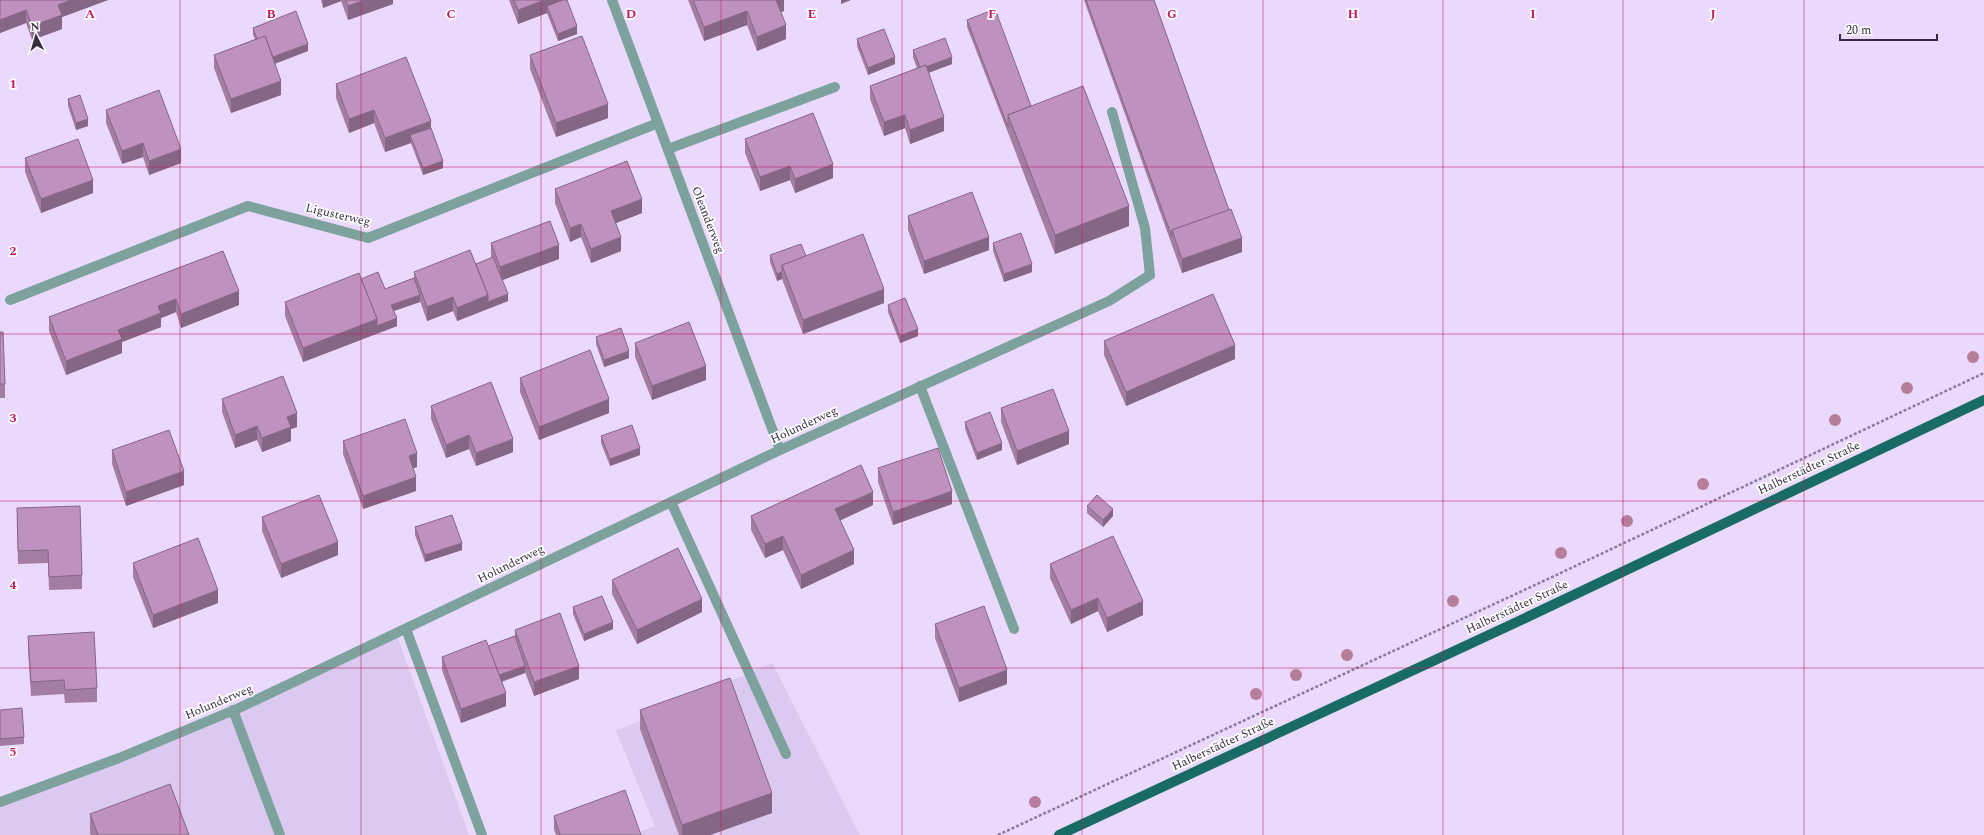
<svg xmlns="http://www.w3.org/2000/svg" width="1984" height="835" font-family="Spectral,serif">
  <rect width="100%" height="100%" fill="#ead9fc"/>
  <g fill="#dbc9ef">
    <path d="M396,633L469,835H0V802L119,758Z"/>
    <path d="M772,663L860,835H631L655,826L616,731Z"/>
  </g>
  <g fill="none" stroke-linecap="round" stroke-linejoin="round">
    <path stroke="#8b7d99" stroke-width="2.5" stroke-dasharray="3 2" stroke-linecap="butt" d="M998,835L1550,578L1984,373"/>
    <g stroke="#7da29d" stroke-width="10">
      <path d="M612,0L780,450"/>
      <path d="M668,149L835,87"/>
      <path d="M10,300L248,206L368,238L658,123"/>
      <path d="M920,386L1014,629"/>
      <path d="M671,502L786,754"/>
      <path d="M406,629L482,835"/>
      <path d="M233,710L280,835"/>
      <path d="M0,802L119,758L239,708L780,450L1109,301L1150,275L1145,228L1112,112"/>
    </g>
    <path stroke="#196c65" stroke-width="10" d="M1059,835L1519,621L1984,400"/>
  </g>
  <g fill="#b67e9b">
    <circle cx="1973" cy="357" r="6"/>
    <circle cx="1907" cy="388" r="6"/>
    <circle cx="1835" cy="420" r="6"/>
    <circle cx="1703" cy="484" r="6"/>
    <circle cx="1627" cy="521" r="6"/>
    <circle cx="1561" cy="553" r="6"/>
    <circle cx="1453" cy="601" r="6"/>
    <circle cx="1347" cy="655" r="6"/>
    <circle cx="1296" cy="675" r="6"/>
    <circle cx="1256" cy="694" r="6"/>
    <circle cx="1035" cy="802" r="6"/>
  </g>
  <g fill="#a47da3">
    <path d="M0,0H108L62,17V29L32,40L26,23L0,33Z"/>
    <path d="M321,0H393V4L348,20L341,1L323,8Z"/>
    <path d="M509,0H567L577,34L558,41L547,13L518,24Z"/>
    <path d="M688,0H784V11L781,12L786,39L757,51L747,25L704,41Z"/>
    <path d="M1084,0H1154L1229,210L1242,252L1182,273Z"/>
    <path d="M967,20L1031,106L1129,226L1055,254L967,27Z"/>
    <path d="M253,28L308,51L275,64L281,95L231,113L214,68V55L255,39L253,35Z"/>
    <path d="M857,39L895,64L868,75L857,46Z"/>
    <path d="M913,50L952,64L928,73L944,131L910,144L905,128L884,136L870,99V86L917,68L913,57Z"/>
    <path d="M530,55L608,118L556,137L530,69Z"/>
    <path d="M336,84L431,128L443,168L423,175L411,143L385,152L374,123L349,133L336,98Z"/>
    <path d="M68,99L88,126L76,130L68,106Z"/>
    <path d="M106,110L181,163L149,175L143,157L122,164L106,123Z"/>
    <path d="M745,139L833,178L795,193L790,180L760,191L745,153Z"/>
    <path d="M25,158L93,193L41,213L25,172Z"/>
    <path d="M555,189L642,213L616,223L621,251L591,263L581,237L570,242L555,203Z"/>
    <path d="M908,216L989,250L924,274L908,230Z"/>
    <path d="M491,243L559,259L502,280L508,301L457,321L453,311L427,321L420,301V302L393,311L397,326L303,362L285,316V302L361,279L385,289L414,278V272L476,264L491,258Z"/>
    <path d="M993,243L1032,272L1004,282L993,251Z"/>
    <path d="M223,251L239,305L181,328L176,312L161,318V327L122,342V353L66,375L49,331V317Z"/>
    <path d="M770,255L806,256L884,303L803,334L782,279L777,281L770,262Z"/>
    <path d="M888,305L918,336L900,343L888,312Z"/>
    <path d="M0,332L5,384V398H0Z"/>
    <path d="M596,337L629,358L604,367L596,344Z"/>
    <path d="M1104,341L1235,359L1126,406L1104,355Z"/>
    <path d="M635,343L706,380L652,400L635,357Z"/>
    <path d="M520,378L609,413L539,440L520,392Z"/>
    <path d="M222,399L297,427L291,429V441L262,452L257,440L235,448L222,412Z"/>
    <path d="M431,406L513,452L476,466L469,449L446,458L431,419Z"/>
    <path d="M1001,408L1069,444L1017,465L1001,422Z"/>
    <path d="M965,422L1002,450L977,460L965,429Z"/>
    <path d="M601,436L640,455L610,466L601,443Z"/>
    <path d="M343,441L417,467L413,468L416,491L363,509L343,454Z"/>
    <path d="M112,450L184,485L126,506L112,464Z"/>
    <path d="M878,468L952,504L893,525L878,482Z"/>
    <path d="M873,505L840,520L854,564L801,589L783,550L765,558L751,530V516Z"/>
    <path d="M1087,506L1113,516L1103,527L1087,513Z"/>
    <path d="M17,508L82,575V589L49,590L48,563L18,564Z"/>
    <path d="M262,517L338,555L281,578L262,531Z"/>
    <path d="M415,527L462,550L425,562L415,535Z"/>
    <path d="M133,563L218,603L153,628L133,577Z"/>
    <path d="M1050,564L1143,615L1107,632L1098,611L1071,624L1050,578Z"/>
    <path d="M612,580L702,612L637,644L612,594Z"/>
    <path d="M573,607L613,629L584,641L573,614Z"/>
    <path d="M935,624L1007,684L959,702L935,638Z"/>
    <path d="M515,630L579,679L534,696L525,672V673L502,682L506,706L461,723L442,670V657L488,646L515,636Z"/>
    <path d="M28,636L97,688V702L65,703L64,694L31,696L28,650Z"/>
    <path d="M0,710L24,737V744L0,746Z"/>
    <path d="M640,710L772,813L710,835H679L640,729Z"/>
    <path d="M90,814L189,835H91L90,833Z"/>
    <path d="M554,816L641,835H556L554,830Z"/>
  </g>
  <g fill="#866685">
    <path d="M71,0H108L62,17V29L32,40V26L58,5Z"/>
    <path d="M323,0H341V1L323,8Z"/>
    <path d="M365,0H393V4L348,20V6Z"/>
    <path d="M545,0H566L547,6V13L518,24V10Z"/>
    <path d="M776,0H784V11L776,14Z"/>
    <path d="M841,0H851L841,4Z"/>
    <path d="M26,10V23L0,33V20Z"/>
    <path d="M747,11V25L704,41V27Z"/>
    <path d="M786,25V39L757,51V37Z"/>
    <path d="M577,26V34L558,41V34Z"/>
    <path d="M308,44V51L270,65V58Z"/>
    <path d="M895,57V64L868,75V68Z"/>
    <path d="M952,57V64L920,76V69Z"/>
    <path d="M281,81V95L231,113V99Z"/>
    <path d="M608,104V118L556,137V123Z"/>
    <path d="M374,110V123L349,133V119Z"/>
    <path d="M905,115V128L884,136V122Z"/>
    <path d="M944,117V131L910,144V130Z"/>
    <path d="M88,119V126L76,130V123Z"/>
    <path d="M431,121V135H410L411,143L385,152V138Z"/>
    <path d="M143,143V157L122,164V151Z"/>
    <path d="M181,149V163L149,175V161Z"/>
    <path d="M443,161V168L423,175V168Z"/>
    <path d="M833,164V178L795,193V179Z"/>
    <path d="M790,166V180L760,191V177Z"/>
    <path d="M93,180V193L41,213V199Z"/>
    <path d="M642,199V213L611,225V211Z"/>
    <path d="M1129,206V226L1055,254V235Z"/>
    <path d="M581,224V237L570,242V228Z"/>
    <path d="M621,237V251L591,263V249Z"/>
    <path d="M989,237V250L924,274V261Z"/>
    <path d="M1242,238V252L1182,273V259Z"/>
    <path d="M559,245V259L500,281V267Z"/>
    <path d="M1032,264V272L1004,282V274Z"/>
    <path d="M782,272V279L777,281V274Z"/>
    <path d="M884,289V303L803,334V320Z"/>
    <path d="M239,291V305L181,328V314Z"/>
    <path d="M508,294V301L457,321V308L488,295Z"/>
    <path d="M420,295V302L391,312V305Z"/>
    <path d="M453,297V311L427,321V307Z"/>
    <path d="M176,299V312L161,318V327L122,342V353L66,375V361L158,306Z"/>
    <path d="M397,318V326L303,362V348L377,319Z"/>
    <path d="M918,329V336L900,343V336Z"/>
    <path d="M1235,345V359L1126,406V392Z"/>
    <path d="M629,351V358L604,367V360Z"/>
    <path d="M706,366V380L652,400V386Z"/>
    <path d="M609,399V413L539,440V427Z"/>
    <path d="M297,413V427L291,429V441L262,452V438L287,417Z"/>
    <path d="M257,426V440L235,448V435Z"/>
    <path d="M1069,431V444L1017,465V451Z"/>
    <path d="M469,435V449L446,458V445Z"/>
    <path d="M513,439V452L476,466V453Z"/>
    <path d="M1002,443V450L977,460V453Z"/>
    <path d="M640,448V455L610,466V459Z"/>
    <path d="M417,453V467L409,470V456Z"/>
    <path d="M184,471V485L126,506V492Z"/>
    <path d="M416,477V491L363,509V496Z"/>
    <path d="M952,491V504L893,525V512Z"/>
    <path d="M873,492V505L835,523V509Z"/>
    <path d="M1113,509V516L1103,527V520Z"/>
    <path d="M783,536V550L765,558V544Z"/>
    <path d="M338,542V555L281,578V564Z"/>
    <path d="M462,543V550L425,562V555Z"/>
    <path d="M854,550V564L801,589V575Z"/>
    <path d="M218,590V603L153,628V615Z"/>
    <path d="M1098,598V611L1071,624V610Z"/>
    <path d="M702,599V612L637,644V630Z"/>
    <path d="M1143,601V615L1107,632V618Z"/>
    <path d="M613,622V629L584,641V634Z"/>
    <path d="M525,666V673L496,683V676Z"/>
    <path d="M579,666V679L534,696V682Z"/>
    <path d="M1007,670V684L959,702V688Z"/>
    <path d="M506,693V706L461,723V709Z"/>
    <path d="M772,793V813L710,835H682V825Z"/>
  </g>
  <g fill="#bf91be" stroke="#866685">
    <path d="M0,0H71L58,5L62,15L32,26L26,10L0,20Z"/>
    <path d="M346,0H365L348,6Z"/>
    <path d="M514,0H545L518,10Z"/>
    <path d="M563,0H567L577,26L558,34L547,6Z"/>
    <path d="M693,0H777H776L786,25L757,37L747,11L704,27Z"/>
    <path d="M1086,0H1154L1229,210L1172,230V237Z"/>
    <path d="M995,9L1031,106L1008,115V127L967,20Z"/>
    <path d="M296,11L308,44L273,57L265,36L257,39L253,28Z"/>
    <path d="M884,29L895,57L868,68L857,39Z"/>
    <path d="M265,36L281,81L231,99L214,55Z"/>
    <path d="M582,36L608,104L556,123L530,55Z"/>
    <path d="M945,38L952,57L926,67V65L920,67L913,50Z"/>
    <path d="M406,57L431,121L385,138L374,110L349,119L336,84Z"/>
    <path d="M926,65L944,117L910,130L905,115L884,122L870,86Z"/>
    <path d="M1083,86L1129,206L1055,235L1008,115Z"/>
    <path d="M159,90L181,149L149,161L143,143L122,151L106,110Z"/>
    <path d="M80,95L88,119L76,123L68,99Z"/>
    <path d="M813,113L833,164L795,179L790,166L760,177L745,139Z"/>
    <path d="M431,128L443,161L423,168L410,135Z"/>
    <path d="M78,139L93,180L41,199L25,158Z"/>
    <path d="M627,161L642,199L611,211L621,237L591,249L581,224L570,228L555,189Z"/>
    <path d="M972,192L989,237L924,261L908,216Z"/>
    <path d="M1231,209L1242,238L1182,259L1172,230Z"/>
    <path d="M550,221L559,245L500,267L491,243Z"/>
    <path d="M1021,233L1032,264L1004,274L993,243Z"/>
    <path d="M863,234L884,289L803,320L782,265Z"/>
    <path d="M801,244L806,256L782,265V272L777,274L770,255Z"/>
    <path d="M470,250L488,295L457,308L453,297L427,307L414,272Z"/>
    <path d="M223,251L239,291L181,314L176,299L158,306L161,313L118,330L122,339L66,361L49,317Z"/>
    <path d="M493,257L508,294L488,302V295L476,264Z"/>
    <path d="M378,272L385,289L414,278L420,295L391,305L397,318L377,326V319L361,279Z"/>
    <path d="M359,273L377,319L303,348L285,302Z"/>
    <path d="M1213,294L1235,345L1126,392L1104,341Z"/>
    <path d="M905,298L918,329L900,336L888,305Z"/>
    <path d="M689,322L706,366L652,386L635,343Z"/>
    <path d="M621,328L629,351L604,360L596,337Z"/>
    <path d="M0,332H3L5,384H0Z"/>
    <path d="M590,350L609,399L539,427L520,378Z"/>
    <path d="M283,376L297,413L287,417L291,427L262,438L257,426L235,435L222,399Z"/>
    <path d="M491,382L513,439L476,453L469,435L446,445L431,406Z"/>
    <path d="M1053,389L1069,431L1017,451L1001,408Z"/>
    <path d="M990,412L1002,443L977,453L965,422Z"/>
    <path d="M405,419L417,453L409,456L416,477L363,496L343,441Z"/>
    <path d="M632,425L640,448L610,459L601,436Z"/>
    <path d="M169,430L184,471L126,492L112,450Z"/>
    <path d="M938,448L952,491L893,512L878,468Z"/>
    <path d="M861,465L873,492L835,509L854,550L801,575L783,536L765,544L751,516Z"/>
    <path d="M319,495L338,542L281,564L262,517Z"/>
    <path d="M1097,495L1113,509L1103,520L1087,506Z"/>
    <path d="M80,506L82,575L49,577L48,550L18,551L17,508Z"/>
    <path d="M452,515L462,543L425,555L415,527Z"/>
    <path d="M1113,536L1143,601L1107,618L1098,598L1071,610L1050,564Z"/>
    <path d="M198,538L218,590L153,615L133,563Z"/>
    <path d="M678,548L702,599L637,630L612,580Z"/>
    <path d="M602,596L613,622L584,634L573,607Z"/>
    <path d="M984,606L1007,670L959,688L935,624Z"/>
    <path d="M560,613L579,666L534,682L515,630Z"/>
    <path d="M94,632L97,688L65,690L64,680L31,682L28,636Z"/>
    <path d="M515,636L525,666L499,675L488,646Z"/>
    <path d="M486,640L506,693L461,709L442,657Z"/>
    <path d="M730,678L772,793L682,825L640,710Z"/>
    <path d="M22,708L24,737L0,739V710Z"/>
    <path d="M170,784L189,835H98L90,814Z"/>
    <path d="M625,790L641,835H560L554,816Z"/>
  </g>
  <path fill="none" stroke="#c2185b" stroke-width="1" stroke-opacity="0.55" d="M180,0V835M361,0V835M541,0V835M721,0V835M902,0V835M1082,0V835M1263,0V835M1443,0V835M1623,0V835M1804,0V835M0,167H1984M0,334H1984M0,501H1984M0,668H1984"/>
  <g text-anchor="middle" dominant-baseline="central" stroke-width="3.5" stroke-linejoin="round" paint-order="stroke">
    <g font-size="12" fill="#362b41" stroke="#fff">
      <text transform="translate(338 215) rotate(13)">Ligusterweg</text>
      <text transform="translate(708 220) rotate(69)">Oleanderweg</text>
      <text transform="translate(804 425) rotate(-25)">Holunderweg</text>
      <text transform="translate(1809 468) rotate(-25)">Halberstädter Straße</text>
      <text transform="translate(511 564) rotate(-26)">Holunderweg</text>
      <text transform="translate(1517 607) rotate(-25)">Halberstädter Straße</text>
      <text transform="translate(219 702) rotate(-23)">Holunderweg</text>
      <text transform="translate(1223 744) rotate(-25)">Halberstädter Straße</text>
    </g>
  </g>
  <g font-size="13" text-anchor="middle" font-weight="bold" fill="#c2185b" stroke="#fff" stroke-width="3.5" stroke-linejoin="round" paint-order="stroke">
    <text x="90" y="18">A</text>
    <text x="271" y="18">B</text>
    <text x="451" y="18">C</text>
    <text x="631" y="18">D</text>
    <text x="812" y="18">E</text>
    <text x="992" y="18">F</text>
    <text x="1172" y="18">G</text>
    <text x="1353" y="18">H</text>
    <text x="1533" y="18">I</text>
    <text x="1713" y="18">J</text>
    <text x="13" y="88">1</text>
    <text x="13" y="255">2</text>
    <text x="13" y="422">3</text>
    <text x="13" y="589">4</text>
    <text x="13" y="756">5</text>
  </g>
  <g transform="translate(36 36) rotate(355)" stroke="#ffffff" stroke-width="3" paint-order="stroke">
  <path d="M0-3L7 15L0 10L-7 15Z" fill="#362b41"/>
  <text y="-6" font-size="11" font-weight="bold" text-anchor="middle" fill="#362b41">N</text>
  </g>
  <path d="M1840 34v6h97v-6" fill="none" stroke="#362b41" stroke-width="2"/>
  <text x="1846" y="34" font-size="12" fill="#362b41" stroke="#ffffff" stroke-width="3" paint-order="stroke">20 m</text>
</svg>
